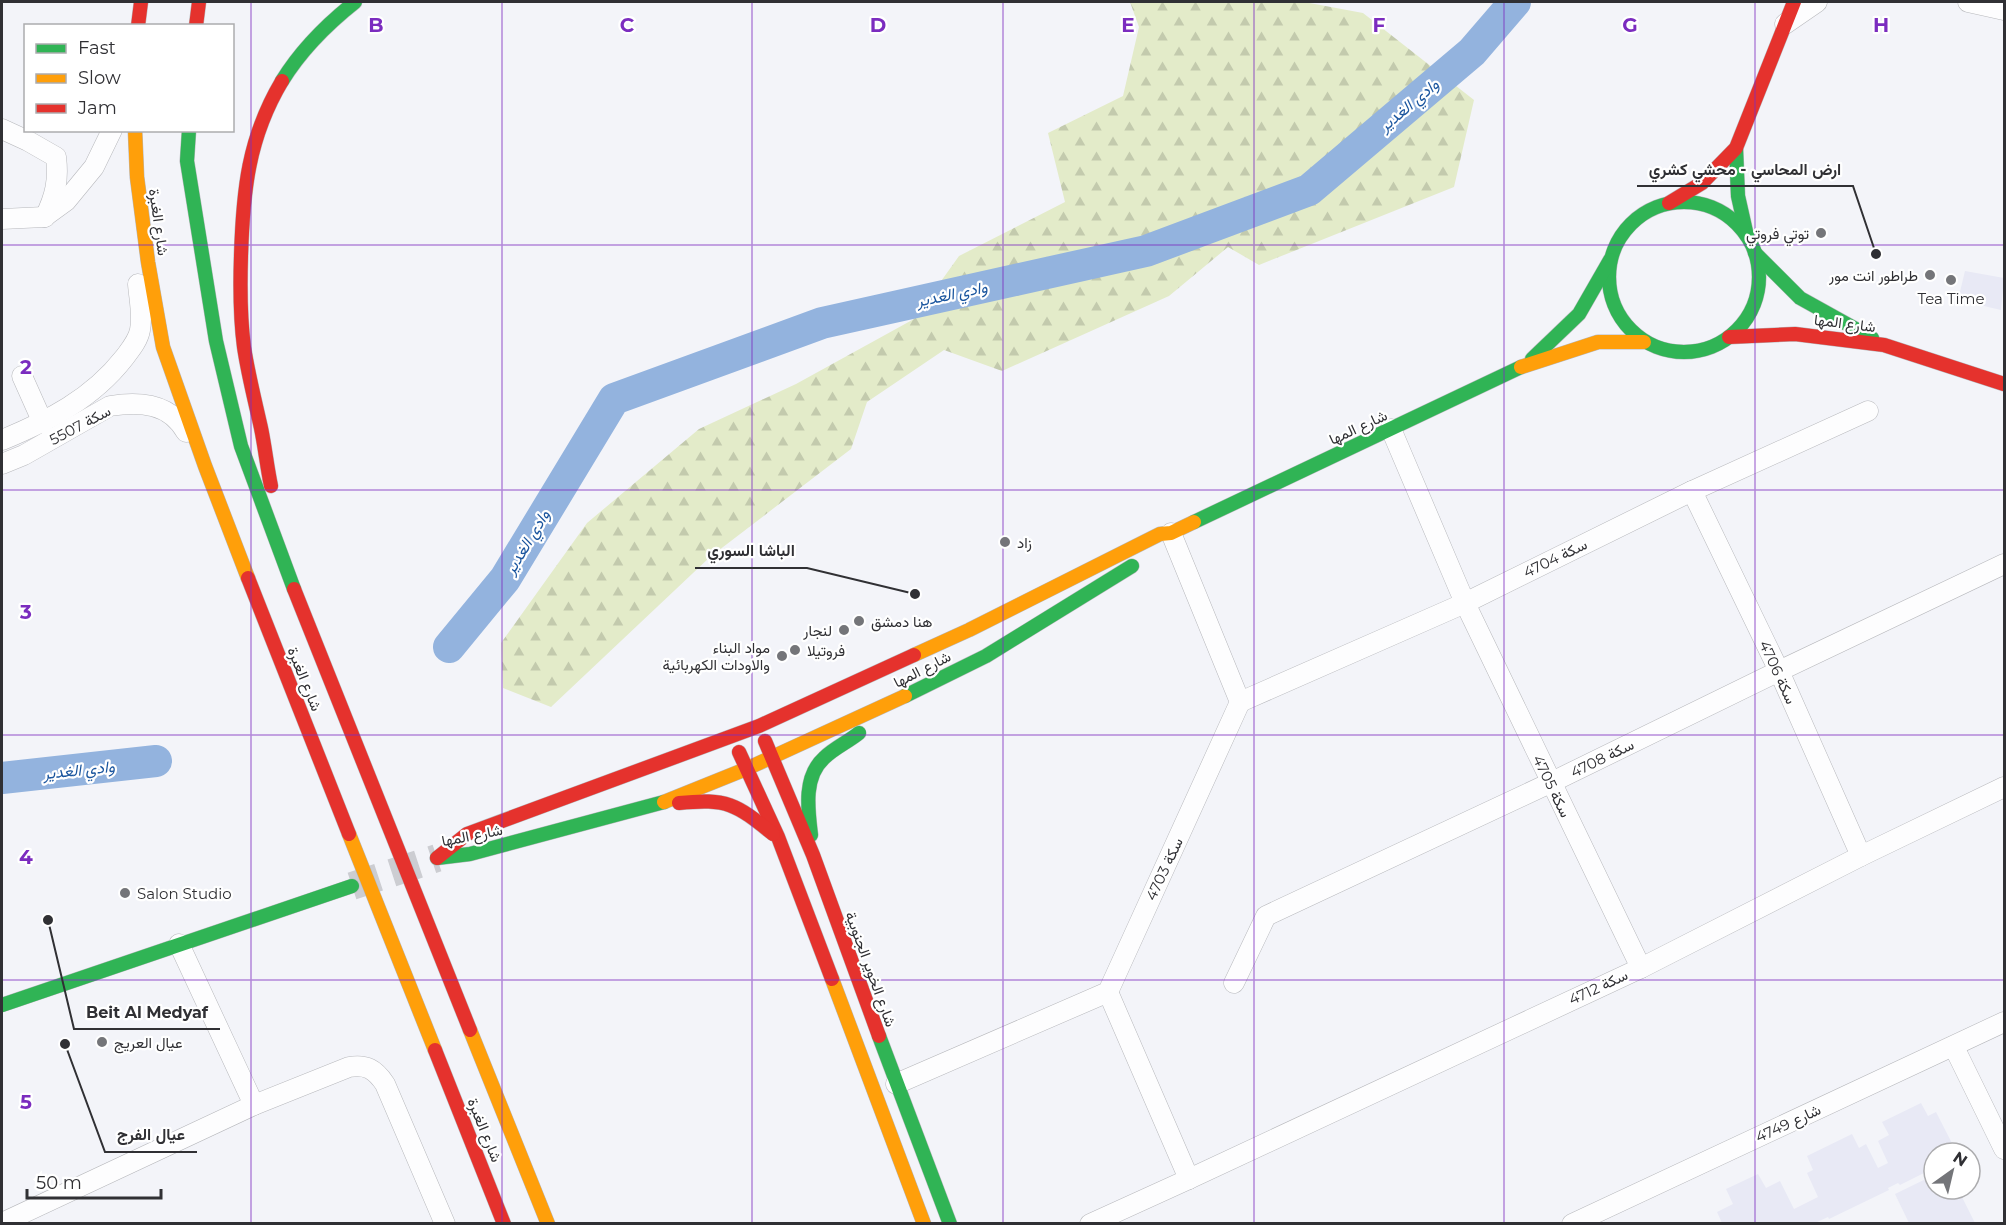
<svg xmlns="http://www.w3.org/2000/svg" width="2006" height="1225" font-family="Montserrat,Vazirmatn,sans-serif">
  <defs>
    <pattern id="forest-firs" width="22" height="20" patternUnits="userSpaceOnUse" patternTransform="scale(1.5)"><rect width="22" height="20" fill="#e3ebc9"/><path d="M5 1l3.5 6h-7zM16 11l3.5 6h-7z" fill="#c3caad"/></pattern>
  </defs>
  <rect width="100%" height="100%" fill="#f3f4f9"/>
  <g fill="#e8e9f5">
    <path d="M1965,271L2004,278L2001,310L1958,300Z"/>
    <path d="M1921,1103L1928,1116L1936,1112L1957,1153H1934V1168L1900,1185L1898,1183L1888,1188L1889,1190L1829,1219L1828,1217L1815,1223H1722L1717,1212L1733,1204L1726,1189L1758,1174L1766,1188L1780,1181L1794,1209L1818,1197L1807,1173L1813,1170L1807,1156L1852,1134L1859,1148L1866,1144L1878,1168L1888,1163L1878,1141L1889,1135L1882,1122Z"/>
    <path d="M1934,1175V1189H1958L1975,1223H1909L1895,1194Z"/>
  </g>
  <path fill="url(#forest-firs)" d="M1130,2H1304L1363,13L1474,100L1454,187L1259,265L1228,247L1169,296L1002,371L944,350L867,402L851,449L710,557L551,707L503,688L501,643L587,523L699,429L796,384L914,319L959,256L1065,202L1048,133L1123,96L1139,27Z"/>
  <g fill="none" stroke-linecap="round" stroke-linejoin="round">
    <g stroke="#93b3de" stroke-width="32">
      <path d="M449,647L505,579L614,399L822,323L1146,251L1309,190L1472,52L1515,2"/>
      <path d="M2,778L156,761"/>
    </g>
    <path stroke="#cccdd2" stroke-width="28" stroke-dasharray="28 14" stroke-linecap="butt" d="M352,886L437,858"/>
    <defs>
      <g id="street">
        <path d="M1968,2L2004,10"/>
        <path d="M1785,24L1817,2"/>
        <path d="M2,129L28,141L56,157C59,180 55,197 45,217"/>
        <path d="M2,219L44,217L66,201L94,167L112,130"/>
        <path d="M22,376L43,423"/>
        <path d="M1391,429L1465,603L1641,968"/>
        <path d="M2,440C48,421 92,399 124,358C130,350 138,341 140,330C143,315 139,298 138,284"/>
        <path d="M2,464L24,455L110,406C140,401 170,403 186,432"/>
        <path d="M1692,491L1779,671L1861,856"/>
        <path d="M1240,702L1465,603L1692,491L1868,411"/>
        <path d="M179,944L254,1105"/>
        <path d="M1234,983L1266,916L1550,783L1779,671L2004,564"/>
        <path d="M1108,992L1189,1179"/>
        <path d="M1954,1047L2004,1149"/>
        <path d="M896,1084L1108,992L1240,702L1171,533"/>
        <path d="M2,1223L254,1105L349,1067C366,1064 375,1069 385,1084L445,1224"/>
        <path d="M1090,1224L1189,1179L1641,968L1861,856L2004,787"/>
        <path d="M1572,1224L2004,1022"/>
      </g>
      <g id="fast">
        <path d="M282,81C301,50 326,25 355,2"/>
        <path d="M189,130L187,161L216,341L241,446L294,589"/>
        <path d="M1736,148L1738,196L1747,236"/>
        <circle cx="1684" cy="277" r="75"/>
        <path d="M1755,253L1800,298L1872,338"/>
        <path d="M1532,359L1579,314L1610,260"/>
        <path d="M1194,522L1521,367"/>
        <path d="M905,696L986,656L1132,566"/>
        <path d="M811,835C808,810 803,777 824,758C834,748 848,742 859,733"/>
        <path d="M437,858L470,854L664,802"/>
        <path d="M2,1005L352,886"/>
        <path d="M879,1036L950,1224"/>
      </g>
      <g id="slow">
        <path d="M135,130L137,177L148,262L163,347L205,466L248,578"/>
        <path d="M1521,367L1598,342H1644"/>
        <path d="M914,655L969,630L1160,534L1171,533L1194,522"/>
        <path d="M664,802L746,769L905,696"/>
        <path d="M349,834L435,1050"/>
        <path d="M832,979L924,1224"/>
        <path d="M470,1030L548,1224"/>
      </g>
      <g id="jam">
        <path d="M138,26L141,2"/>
        <path d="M196,26L199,2"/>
        <path d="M1669,203L1702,183L1736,148L1794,2"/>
        <path d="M1729,337L1795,334L1884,345L2004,384"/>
        <path d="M271,486C267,467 265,447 261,428C255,401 248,374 244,347C240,317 240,286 241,256C243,191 248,138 282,81"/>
        <path d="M248,578L349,834"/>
        <path d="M294,589L470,1030"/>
        <path d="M765,741L813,855L879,1036"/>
        <path d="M739,752L778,837L832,979"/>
        <path d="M679,803C727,798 736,804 773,834"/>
        <path d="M437,858L467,834L759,726L914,655"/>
        <path d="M435,1050L504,1224"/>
      </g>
    </defs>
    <use href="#street" stroke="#b7b8bc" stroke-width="21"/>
    <use href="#fast" stroke="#b7b8bc" stroke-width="15"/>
    <use href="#slow" stroke="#b7b8bc" stroke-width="15"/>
    <use href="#jam" stroke="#b7b8bc" stroke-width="15"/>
    <use href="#street" stroke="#fdfdfe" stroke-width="20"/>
    <use href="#fast" stroke="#30b455" stroke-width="14"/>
    <use href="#slow" stroke="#ff9f0a" stroke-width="14"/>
    <use href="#jam" stroke="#e5322d" stroke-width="14"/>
  </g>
  <path fill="none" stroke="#7b2cbf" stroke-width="1.5" stroke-opacity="0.55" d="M251,2V1224M502,2V1224M752,2V1224M1003,2V1224M1254,2V1224M1504,2V1224M1755,2V1224M2,245H2004M2,490H2004M2,735H2004M2,980H2004"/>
  <g fill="#747579" stroke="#fff" stroke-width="2">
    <circle cx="1821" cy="233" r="6"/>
    <circle cx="1930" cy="275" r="6"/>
    <circle cx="1951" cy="280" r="6"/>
    <circle cx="1005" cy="542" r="6"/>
    <circle cx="859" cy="621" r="6"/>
    <circle cx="844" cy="630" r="6"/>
    <circle cx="795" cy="650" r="6"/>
    <circle cx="782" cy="656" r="6"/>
    <circle cx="125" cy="893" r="6"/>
    <circle cx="102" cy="1042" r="6"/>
  </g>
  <g text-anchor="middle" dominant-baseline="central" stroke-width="4.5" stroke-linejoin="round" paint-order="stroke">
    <g font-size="15" fill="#303034" stroke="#fff">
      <text transform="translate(159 222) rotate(82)">شارع الغبرة</text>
      <text transform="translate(1845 323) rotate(7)">شارع المها</text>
      <text transform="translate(80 425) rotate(-28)">سكة 5507</text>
      <text transform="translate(1358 427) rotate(-25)">شارع المها</text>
      <text transform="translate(1555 558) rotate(-26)">سكة 4704</text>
      <text transform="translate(922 669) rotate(-27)">شارع المها</text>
      <text transform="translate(1778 672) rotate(65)">4706 سكة</text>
      <text transform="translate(305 679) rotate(68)">شارع الغبرة</text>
      <text transform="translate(1602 758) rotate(-26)">سكة 4708</text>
      <text transform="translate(1552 786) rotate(64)">4705 سكة</text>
      <text transform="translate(472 835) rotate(-11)">شارع المها</text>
      <text transform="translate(1164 869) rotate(-65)">4703 سكة</text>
      <text transform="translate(871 969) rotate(70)">شارع الخوير الجنوبية</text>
      <text transform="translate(1598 987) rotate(-25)">سكة 4712</text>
      <text transform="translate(1788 1123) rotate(-25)">4749 شارع</text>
      <text transform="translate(485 1130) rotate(68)">شارع الغبرة</text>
    </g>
    <g font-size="15" fill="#303034" stroke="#fff" text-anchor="start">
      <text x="1809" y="233" text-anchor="end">توتي فروتي</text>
      <text x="1918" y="275" text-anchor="end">طراطور انت مور</text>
      <text x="1951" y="298" text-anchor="middle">Tea Time</text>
      <text x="1017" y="542">زاد</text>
      <text x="871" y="621">هنا دمشق</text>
      <text x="832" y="630" text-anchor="end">لنجار</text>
      <text x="770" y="647" text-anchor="end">مواد البناء<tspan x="770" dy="17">والاودات الكهربائية</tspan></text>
      <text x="807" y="650">فروتيلا</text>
      <text x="137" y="893">Salon Studio</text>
      <text x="114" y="1042">عيال العريج</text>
    </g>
    <g font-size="16" font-style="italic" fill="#1a559e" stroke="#fff">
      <text transform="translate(1409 105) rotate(-40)">وادي الغدير</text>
      <text transform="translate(952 294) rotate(-12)">وادي الغدير</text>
      <text transform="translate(527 542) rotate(-59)">وادي الغدير</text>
      <text transform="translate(79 770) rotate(-6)">وادي الغدير</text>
    </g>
  </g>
  <g font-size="20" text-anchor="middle" font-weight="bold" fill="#7b2cbf" stroke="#fff" stroke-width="4.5" stroke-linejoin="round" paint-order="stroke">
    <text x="376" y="32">B</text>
    <text x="627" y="32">C</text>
    <text x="878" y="32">D</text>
    <text x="1128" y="32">E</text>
    <text x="1379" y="32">F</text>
    <text x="1630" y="32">G</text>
    <text x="1881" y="32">H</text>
    <text x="26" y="374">2</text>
    <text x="26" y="619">3</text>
    <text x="26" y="864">4</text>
    <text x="26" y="1109">5</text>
  </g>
  <path fill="none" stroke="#303034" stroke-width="2" d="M1876 254L1853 186H1637M915 594L807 568H695M48 920L74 1029H220M65 1044L105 1152H197"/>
  <g fill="#303034" stroke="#fff" stroke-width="2">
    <circle cx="1876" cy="254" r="6"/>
    <circle cx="915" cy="594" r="6"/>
    <circle cx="48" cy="920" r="6"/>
    <circle cx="65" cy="1044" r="6"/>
  </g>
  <g font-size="16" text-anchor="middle" font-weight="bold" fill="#303034" stroke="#fff" stroke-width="4.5" stroke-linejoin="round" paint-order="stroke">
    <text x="1745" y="175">ارض المحاسي - محشي كشري</text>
    <text x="751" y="556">الباشا السوري</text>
    <text x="147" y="1018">Beit Al Medyaf</text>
    <text x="151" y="1140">عيال الفرج</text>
  </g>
  <rect width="2006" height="1225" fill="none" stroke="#303034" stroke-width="6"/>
  <rect x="24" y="24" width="210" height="108" fill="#ffffff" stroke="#acacae" stroke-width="1.5"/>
  <rect x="36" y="44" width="30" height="9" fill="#30b455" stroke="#acacae" stroke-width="1.5"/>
  <text x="78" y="54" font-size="18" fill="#303034">Fast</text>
  <rect x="36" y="74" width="30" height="9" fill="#ff9f0a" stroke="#acacae" stroke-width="1.5"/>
  <text x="78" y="84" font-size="18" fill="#303034">Slow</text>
  <rect x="36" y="104" width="30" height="9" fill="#e5322d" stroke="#acacae" stroke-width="1.5"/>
  <text x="78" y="114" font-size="18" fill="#303034">Jam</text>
  <g transform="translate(1952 1171) rotate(34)"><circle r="28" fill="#ffffff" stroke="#acacae" stroke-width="1.5"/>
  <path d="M0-4.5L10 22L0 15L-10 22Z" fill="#747579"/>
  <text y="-9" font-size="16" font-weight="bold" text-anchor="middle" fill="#303034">N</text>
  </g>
  <path d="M27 1189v9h134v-9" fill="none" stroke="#303034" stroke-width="3"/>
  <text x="36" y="1189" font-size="18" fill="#303034" stroke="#ffffff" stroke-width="4.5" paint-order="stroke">50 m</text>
</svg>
